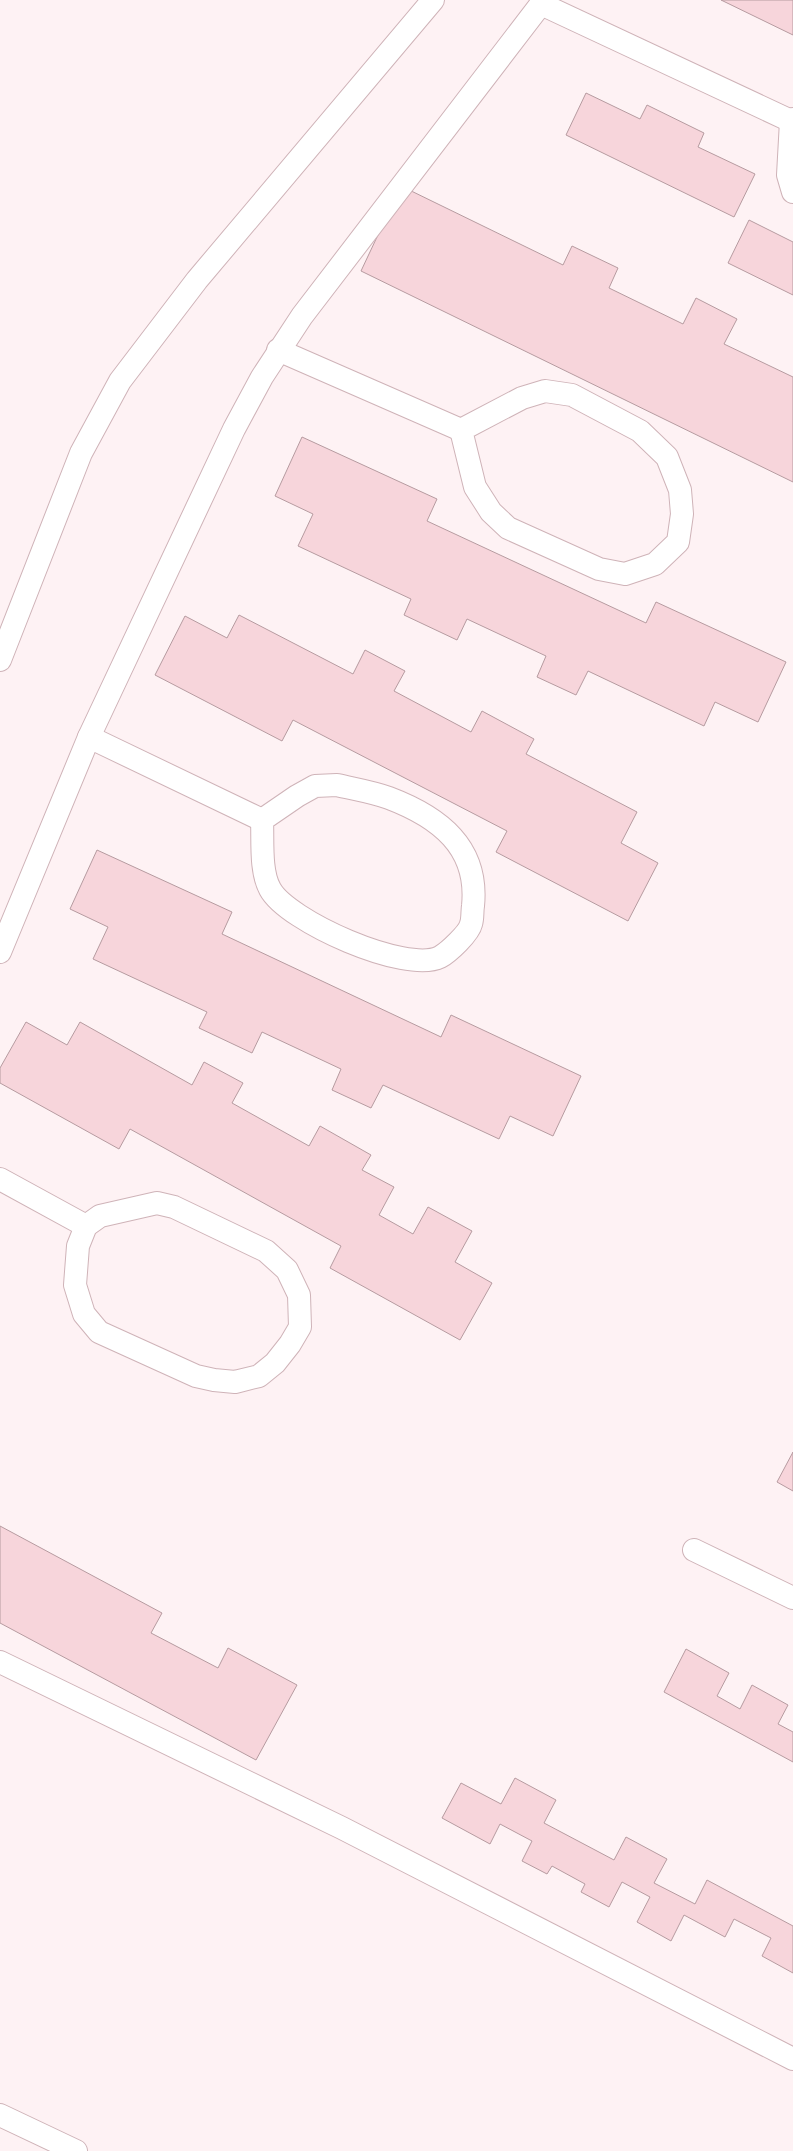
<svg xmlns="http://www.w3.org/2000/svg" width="793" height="2151" font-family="Raleway,sans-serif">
  <rect width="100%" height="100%" fill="#fef2f4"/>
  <g fill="#f7d5db" stroke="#b69ba0">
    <path d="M721,0H793V35Z"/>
    <path d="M586,93L640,119L647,105L704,133L698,147L755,174L734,217L566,135Z"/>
    <path d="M401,186L563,265L572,246L618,268L609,288L683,324L696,298L737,319L724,344L793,377V482L361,271Z"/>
    <path d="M749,220L793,242V295L728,263Z"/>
    <path d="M302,437L437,499L427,521L646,623L656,602L786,662L758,722L715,702L704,726L588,671L576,695L537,677L546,656L467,619L457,640L404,615L411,599L298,546L313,514L275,496Z"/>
    <path d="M239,615L353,674L365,650L405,671L394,691L471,732L482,711L534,739L526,754L637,812L621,843L658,863L628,921L496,852L507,831L293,720L282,741L155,675L185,616L227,638Z"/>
    <path d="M97,850L232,912L222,934L441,1037L451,1015L581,1076L553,1136L510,1116L499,1139L383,1085L371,1108L332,1090L341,1069L262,1032L252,1053L199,1028L207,1012L93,959L108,927L70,909Z"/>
    <path d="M26,1022L67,1045L80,1022L192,1085L204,1062L243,1083L232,1103L309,1146L320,1126L371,1155L362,1170L394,1187L379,1215L413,1234L428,1207L472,1231L455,1262L492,1283L460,1340L330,1268L341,1246L130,1129L119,1149L0,1083V1068Z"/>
    <path d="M793,1452V1491L777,1482Z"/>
    <path d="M0,1526L162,1613L151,1633L218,1668L228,1648L297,1685L256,1760L0,1623Z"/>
    <path d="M686,1649L729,1673L717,1696L740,1709L752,1685L788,1705L778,1724L793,1732V1762L664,1692Z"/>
    <path d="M515,1778L556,1800L544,1823L614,1860L626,1837L667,1859L654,1883L695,1904L707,1880L793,1926V1973L762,1956L771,1938L734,1919L725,1937L684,1915L671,1941L637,1922L650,1897L622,1882L609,1907L581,1892L585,1884L552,1866L547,1874L522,1861L532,1841L500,1824L490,1844L442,1818L461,1783L501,1804Z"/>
  </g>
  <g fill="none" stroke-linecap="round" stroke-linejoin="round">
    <defs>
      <g id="minor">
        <path d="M541,4L791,121"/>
        <path d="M793,119L791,121L788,175L793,192"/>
        <path d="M278,350L461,430"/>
        <path d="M545,391L572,395L640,431L667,457L680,490L682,514L678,542L655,564L625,574L599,569L508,528L491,512L475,487L461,430L522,398Z"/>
        <path d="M0,660L81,453L120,381L197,280L433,0"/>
        <path d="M89,737L262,820"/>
        <path d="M337,785C354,789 373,792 389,798C439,817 479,847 473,906C472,911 473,918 471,924C469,933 449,952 440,957C406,974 287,921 270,889C260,871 263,840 262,820L297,796L315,786Z"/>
        <path d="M0,952L89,737L234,429L262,377L302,316L544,0"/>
        <path d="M0,1179L86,1226"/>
        <path d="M157,1203L174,1207L266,1251L287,1270L299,1295L300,1327L290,1344L275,1363L259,1376L235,1382L214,1380L196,1376L99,1332L84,1314L75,1285L78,1246L86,1226L100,1216Z"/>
        <path d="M694,1550L793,1598"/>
        <path d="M0,1662L342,1828L793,2059"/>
        <path d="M0,2115L76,2151"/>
      </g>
    </defs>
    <use href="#minor" stroke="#cfb3b8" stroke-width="24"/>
    <use href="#minor" stroke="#fff" stroke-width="22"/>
  </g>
</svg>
